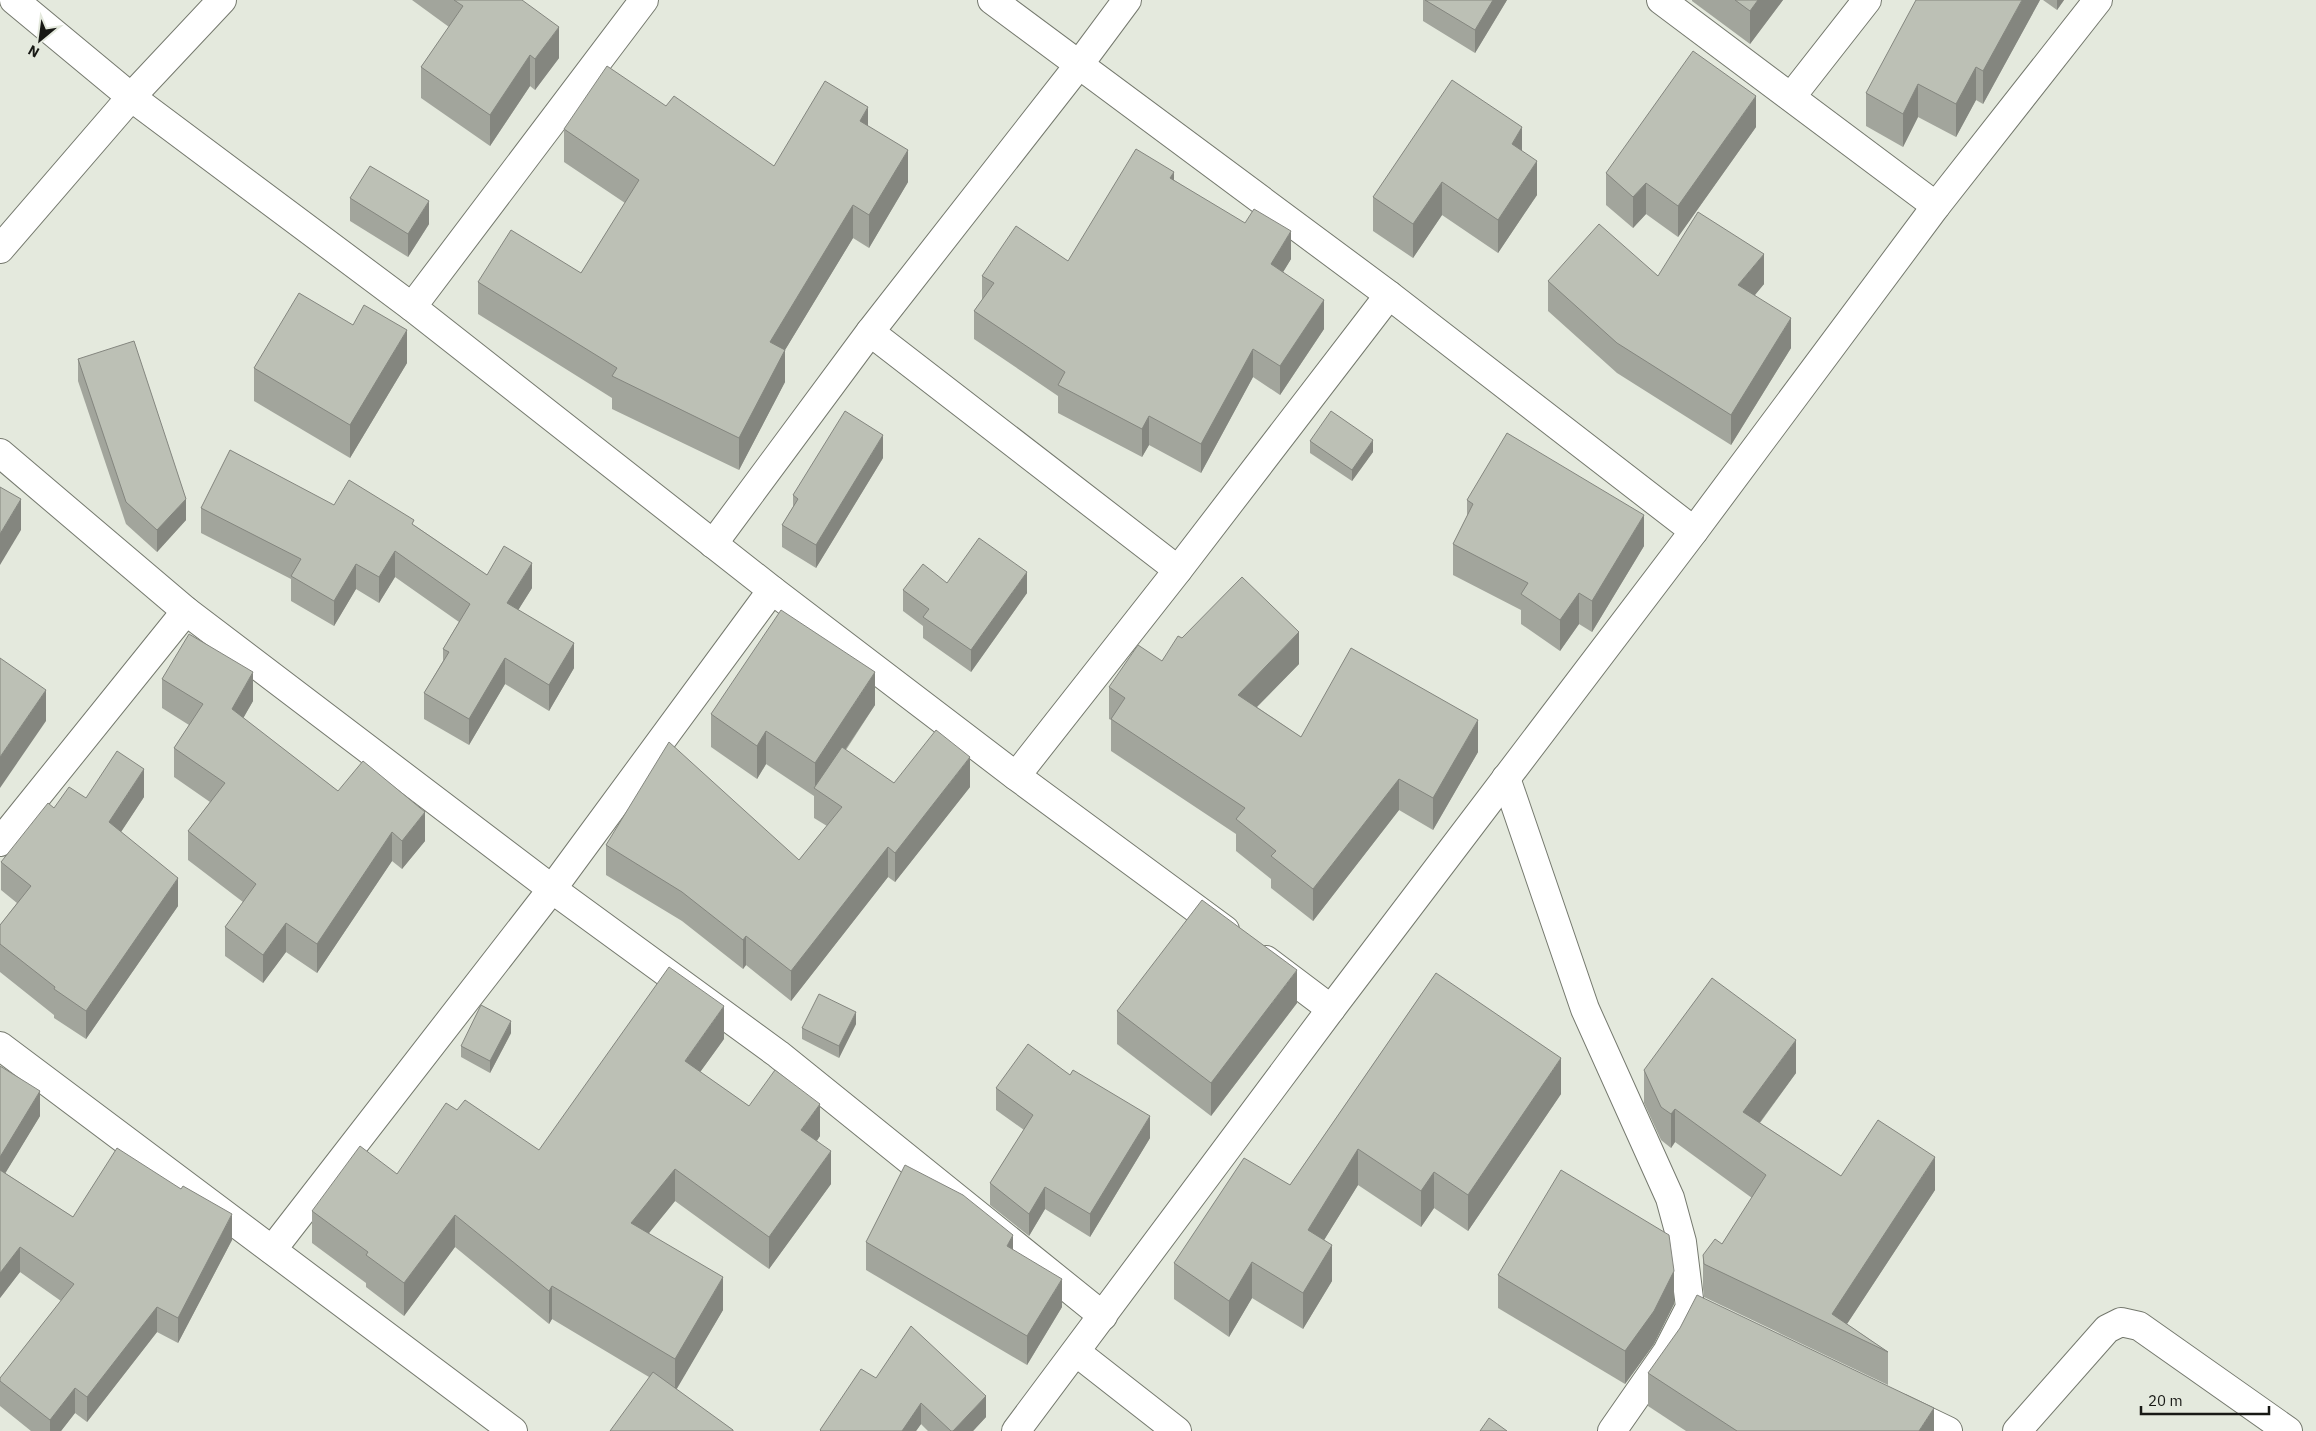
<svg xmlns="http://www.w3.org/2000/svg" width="2316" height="1431" font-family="'IBM Plex Sans',sans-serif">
  <rect width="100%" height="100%" fill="#e4e9dd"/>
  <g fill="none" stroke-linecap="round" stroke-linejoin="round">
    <defs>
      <g id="street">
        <path d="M14,0L131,97L412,307L772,590L1016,776L1225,930"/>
        <path d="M992,0L1389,295L1694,531"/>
        <path d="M1661,0L1936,206"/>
        <path d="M1791,97L1867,0"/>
        <path d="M0,249L131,97L222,0"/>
        <path d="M412,307L644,0"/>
        <path d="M870,332L1178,570"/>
        <path d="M0,453L186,611L552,889L778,1054L1103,1316"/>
        <path d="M713,544L870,332L1078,66L1127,0"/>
        <path d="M1016,776L1178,570L1389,295"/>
        <path d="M1506,778L1585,1009L1670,1198L1682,1242L1690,1307L1667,1352L1612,1431"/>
        <path d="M0,842L186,611"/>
        <path d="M1266,960L1331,1009"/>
        <path d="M0,1046L513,1431"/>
        <path d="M272,1250L552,889L772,590"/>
        <path d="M1076,1352L1177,1431"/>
        <path d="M1900,1408L1948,1431"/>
        <path d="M1016,1431L1331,1009L1694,531L1936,206L2098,0"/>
        <path d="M2017,1431L2107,1329L2121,1322L2139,1326L2288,1431"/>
      </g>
    </defs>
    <use href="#street" stroke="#75796e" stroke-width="30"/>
    <use href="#street" stroke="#fff" stroke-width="28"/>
  </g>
  <g fill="#a2a59c">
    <path d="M412,0H522L559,58L535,90L530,86L490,146L421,98V67L449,27Z"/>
    <path d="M1423,0H1507L1475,53L1423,21Z"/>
    <path d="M1692,0H1783L1750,44L1692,1Z"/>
    <path d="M2040,0L1983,104L1976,100L1956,137L1918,117L1903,147L1866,126V93Z"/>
    <path d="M2043,0H2064L2057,10Z"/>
    <path d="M666,106L774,166L868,126L908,182L869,248L853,238L785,350V382L739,470L612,409V398L478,314V282L581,273L625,203L564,162V129Z"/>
    <path d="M1756,127L1678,237L1646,214L1633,228L1606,205V173Z"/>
    <path d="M1522,151L1537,195L1498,253L1442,215L1413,258L1373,231V197Z"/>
    <path d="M1174,180L1291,259L1283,272L1324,329L1280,395L1253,377L1201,473L1149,445L1142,457L1058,413V396L974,339V311L982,300V276L1068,261Z"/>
    <path d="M350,198L429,224L408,257L350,221Z"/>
    <path d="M1658,276L1764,284L1755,295L1791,348L1731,445L1617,373L1548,311V281Z"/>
    <path d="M353,325L407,363L350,458L254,401V368Z"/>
    <path d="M78,359L186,520L157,552L126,524L78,381Z"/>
    <path d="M1310,441L1373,452L1352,481L1310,453Z"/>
    <path d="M883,458L816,568L782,547V525L793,507V495Z"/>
    <path d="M1467,500L1644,546L1592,632L1579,624L1560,651L1521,624V610L1453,575V544L1467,516Z"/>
    <path d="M334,505L414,525L487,575L532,588L518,610L574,668L549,711L505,684L469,745L424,719V693L443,661V649L459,622L395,577L379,603L356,589L334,626L291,601V579L201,533V508Z"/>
    <path d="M903,590L1027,593L971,672L923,638V626L903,611Z"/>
    <path d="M1182,638L1299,664L1257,707L1301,737L1478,752L1433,830L1399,810L1313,921L1271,888V879L1236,851V834L1111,751V720L1109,719V687L1162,661Z"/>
    <path d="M162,679L253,701L243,718L338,791L425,841L402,869L392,861L317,973L286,952L263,983L225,956V927L243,902L188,860V831L210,802L174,777V748L189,725L162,708Z"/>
    <path d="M875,705L846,750L894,783L970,787L895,882L888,877L791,1001L746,965L743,969L682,921L606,875V845L799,860L827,826L814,818V796L766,764L757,779L711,747V714Z"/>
    <path d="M144,797L121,832L178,906L86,1039L54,1018V1015L0,972V925L17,903L1,890V862L54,808L86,798Z"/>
    <path d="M1436,973L1561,1094L1468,1231L1434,1208L1421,1227L1358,1185L1324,1240L1332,1281L1303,1329L1252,1298L1229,1337L1174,1299V1263L1290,1185Z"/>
    <path d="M1297,1003L1211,1116L1117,1044V1011Z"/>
    <path d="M856,1024L839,1058L802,1039V1028Z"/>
    <path d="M511,1033L490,1073L461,1057V1046Z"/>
    <path d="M724,1039L700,1072L749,1106L820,1136L817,1141L831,1184L769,1269L675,1201L649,1233L723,1310L676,1389L733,1431L649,1377L552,1319L549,1324L455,1247L404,1316L366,1287V1283L312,1243V1211L397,1174L457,1110L539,1150Z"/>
    <path d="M0,1066L40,1116L5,1173L73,1217L232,1240L178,1343L157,1332L87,1422L75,1413L61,1431H31L0,1406V1378L61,1301L20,1272L0,1298Z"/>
    <path d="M1644,1070L1796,1073L1760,1123L1841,1176L1935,1190L1847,1324L1888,1352V1385L1704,1297L1703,1288V1255L1722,1244L1752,1198L1675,1142L1671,1148L1661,1140L1644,1103Z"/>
    <path d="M996,1088L1150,1138L1090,1237L1045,1209L1029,1236L990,1205V1183L1024,1130L996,1110Z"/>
    <path d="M866,1242L1013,1250L1062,1307L1027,1365L866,1270Z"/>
    <path d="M1498,1275L1674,1304L1654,1344L1625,1384L1498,1308Z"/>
    <path d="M1648,1373L1934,1431H1686L1648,1406Z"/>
    <path d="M876,1378L986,1417L973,1431H928L921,1424L916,1431H820V1430Z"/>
  </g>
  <g fill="#84867f">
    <path d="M1493,0H1507L1475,53V30Z"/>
    <path d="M1758,0H1783L1750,44V11Z"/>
    <path d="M2022,0H2040L1983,104V71Z"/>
    <path d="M2057,0H2064L2057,10Z"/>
    <path d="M559,27V58L535,90V59Z"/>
    <path d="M530,55V86L490,146V115Z"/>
    <path d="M1976,67V100L1956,137V104Z"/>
    <path d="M1918,84V117L1903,147V114Z"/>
    <path d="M1756,96V127L1678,237V206Z"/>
    <path d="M868,107V140L860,121Z"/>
    <path d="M1522,127V160L1512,144Z"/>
    <path d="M908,150V182L869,248V215Z"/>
    <path d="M1537,161V195L1498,253V220Z"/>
    <path d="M1174,172V200L1170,178Z"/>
    <path d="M1442,182V215L1413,258V224Z"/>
    <path d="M1646,183V214L1633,228V197Z"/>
    <path d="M429,201V224L408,257V234Z"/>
    <path d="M853,205V238L785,350V382L739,470V438L770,342Z"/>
    <path d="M1291,231V259L1271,292V264Z"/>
    <path d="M1764,254V284L1738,315V285Z"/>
    <path d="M1324,300V329L1280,395V366Z"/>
    <path d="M1791,318V348L1731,445V415Z"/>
    <path d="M407,330V363L350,458V425Z"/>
    <path d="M1253,349V377L1201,473V444Z"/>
    <path d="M1149,416V445L1142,457V429Z"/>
    <path d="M883,435V458L816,568V545Z"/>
    <path d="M1373,440V452L1352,481V470Z"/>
    <path d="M21,499V530L0,565V534Z"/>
    <path d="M186,499V520L157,552V530Z"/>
    <path d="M1644,515V546L1592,632V601Z"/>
    <path d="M395,551V577L379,603V577Z"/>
    <path d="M532,563V588L507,628V603Z"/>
    <path d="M356,564V589L334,626V601Z"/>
    <path d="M1027,572V593L971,672V650Z"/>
    <path d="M1579,593V624L1560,651V620Z"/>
    <path d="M1299,632V664L1238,726V695Z"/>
    <path d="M574,643V668L549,711V685Z"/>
    <path d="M505,658V684L469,745V719Z"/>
    <path d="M253,672V701L232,738V709Z"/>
    <path d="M875,672V705L818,790L815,788V763Z"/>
    <path d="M46,690V721L0,788V757Z"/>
    <path d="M1478,720V752L1433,830V798Z"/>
    <path d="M766,731V764L757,779V746Z"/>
    <path d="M970,757V787L895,882V853Z"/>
    <path d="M144,769V797L109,850V822Z"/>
    <path d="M1399,779V810L1313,921V889Z"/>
    <path d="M425,812V841L402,869V841Z"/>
    <path d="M392,832V861L317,973V944Z"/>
    <path d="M888,847V877L791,1001V971Z"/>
    <path d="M178,878V906L86,1039V1011Z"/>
    <path d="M286,923V952L263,983V955Z"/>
    <path d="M746,936V965L743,969V940Z"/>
    <path d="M1297,970V1003L1211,1116V1083Z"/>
    <path d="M724,1006V1039L685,1093V1061Z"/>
    <path d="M856,1012V1024L839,1058V1046Z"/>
    <path d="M511,1021V1033L490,1073V1061Z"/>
    <path d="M1796,1040V1073L1743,1145V1112Z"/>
    <path d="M1561,1058V1094L1468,1231V1195Z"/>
    <path d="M40,1091V1116L0,1182V1157Z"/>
    <path d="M820,1104V1136L801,1163V1130Z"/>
    <path d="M1675,1109V1142L1671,1148V1114Z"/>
    <path d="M1150,1116V1138L1090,1237V1214Z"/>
    <path d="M1358,1149V1185L1308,1266V1230Z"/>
    <path d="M831,1151V1184L769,1269V1237Z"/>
    <path d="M1935,1157V1190L1843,1330L1832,1314Z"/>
    <path d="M675,1169V1201L631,1255V1223Z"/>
    <path d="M1434,1172V1208L1421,1227V1191Z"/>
    <path d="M1045,1187V1209L1029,1236V1214Z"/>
    <path d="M232,1214V1240L178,1343V1318Z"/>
    <path d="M455,1215V1247L404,1316V1283Z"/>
    <path d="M1013,1235V1264L1007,1246Z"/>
    <path d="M1332,1245V1281L1303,1329V1293Z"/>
    <path d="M20,1247V1272L0,1298V1273Z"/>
    <path d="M1252,1262V1298L1229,1337V1301Z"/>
    <path d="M1674,1271V1304L1654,1344L1625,1384V1351Z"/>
    <path d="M723,1277V1310L675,1392V1359Z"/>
    <path d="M1062,1279V1307L1027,1365V1336Z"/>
    <path d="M552,1286V1319L549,1324V1291Z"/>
    <path d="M157,1307V1332L87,1422V1397Z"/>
    <path d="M75,1388V1413L61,1431H50V1420Z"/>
    <path d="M986,1396V1417L973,1431H953Z"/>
    <path d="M921,1403V1424L916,1431H902Z"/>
    <path d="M1934,1408V1431H1919Z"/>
  </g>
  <g fill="#bcc0b5" stroke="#84867f">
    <path d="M454,0H522L559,27L535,59L530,55L490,115L421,67L463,6Z"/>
    <path d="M1425,0H1493L1475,30Z"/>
    <path d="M1735,0H1758L1750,11Z"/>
    <path d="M1916,0H2022L1983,71L1976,67L1956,104L1918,84L1903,114L1866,93Z"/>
    <path d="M1693,51L1756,96L1678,206L1646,183L1633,197L1606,173Z"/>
    <path d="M607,66L666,106L674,96L774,166L825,81L868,107L860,121L908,150L869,215L853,205L770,342L785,350L739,438L612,376L617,368L478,282L511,230L581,273L639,180L564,129Z"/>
    <path d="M1452,80L1522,127L1512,144L1537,161L1498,220L1442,182L1413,224L1373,197Z"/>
    <path d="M1136,149L1174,172L1170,178L1245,223L1254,209L1291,231L1271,264L1324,300L1280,366L1253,349L1201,444L1149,416L1142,429L1058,385L1065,372L974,311L994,283L982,276L1016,226L1068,261Z"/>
    <path d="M370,166L429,201L408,234L350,198Z"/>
    <path d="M1698,212L1764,254L1738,285L1791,318L1731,415L1617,343L1548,281L1599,224L1658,276Z"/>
    <path d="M299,293L353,325L364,305L407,330L350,425L254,368Z"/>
    <path d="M134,341L186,499L157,530L126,502L78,359Z"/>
    <path d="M845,411L883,435L816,545L782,525L798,499L793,495Z"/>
    <path d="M1331,411L1373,440L1352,470L1310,441Z"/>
    <path d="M1507,433L1644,515L1592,601L1579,593L1560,620L1521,594L1528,583L1453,544L1473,504L1467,500Z"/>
    <path d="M230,450L334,505L349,480L414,520L412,524L487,575L504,546L532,563L507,603L574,643L549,685L505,658L469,719L424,693L449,652L443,649L470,604L395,551L379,577L356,564L334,601L291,576L301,559L201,508Z"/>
    <path d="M0,487L21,499L0,534Z"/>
    <path d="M979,538L1027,572L971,650L923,617L929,609L903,590L923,564L947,583Z"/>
    <path d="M1242,577L1299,632L1238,695L1301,737L1351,648L1478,720L1433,798L1399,779L1313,889L1271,856L1276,851L1236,819L1245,808L1111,719L1125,698L1109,687L1138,645L1162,661L1178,636L1182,638Z"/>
    <path d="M781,610L875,672L815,763L766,731L757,746L711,714Z"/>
    <path d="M189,634L253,672L232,709L338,791L363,761L425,812L402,841L392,832L317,944L286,923L263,955L225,927L256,884L188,831L225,783L174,748L203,704L162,679Z"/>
    <path d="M0,658L46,690L0,757Z"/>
    <path d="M936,730L970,757L895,853L888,847L791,971L746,936L743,940L682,892L606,845L669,742L799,860L842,807L814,788L842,747L894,783Z"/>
    <path d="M117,751L144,769L109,822L178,878L86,1011L54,989L55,987L0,944V925L31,886L1,862L48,803L54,808L69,787L86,798Z"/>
    <path d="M1202,900L1297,970L1211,1083L1117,1011Z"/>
    <path d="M669,967L724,1006L685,1061L749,1106L775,1070L820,1104L801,1130L831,1151L769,1237L675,1169L631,1223L723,1277L675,1359L552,1286L549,1291L455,1215L404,1283L366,1255L368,1252L312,1211L360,1146L397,1174L446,1103L457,1110L465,1100L539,1150Z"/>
    <path d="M1436,973L1561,1058L1468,1195L1434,1172L1421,1191L1358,1149L1308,1230L1332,1245L1303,1293L1252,1262L1229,1301L1174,1263L1244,1158L1290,1185Z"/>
    <path d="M1712,978L1796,1040L1743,1112L1841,1176L1878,1120L1935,1157L1832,1314L1888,1352L1704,1264L1703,1255L1715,1239L1722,1244L1766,1175L1675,1109L1671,1114L1661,1107L1644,1070Z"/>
    <path d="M819,994L856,1012L839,1046L802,1028Z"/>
    <path d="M481,1005L511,1021L490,1061L461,1046Z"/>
    <path d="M1028,1044L1070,1075L1073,1070L1150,1116L1090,1214L1045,1187L1029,1214L990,1183L1033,1115L996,1088Z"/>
    <path d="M0,1066L40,1091L0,1157Z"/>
    <path d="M117,1148L181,1189L183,1186L232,1214L178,1318L157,1307L87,1397L75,1388L50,1420L0,1381V1378L74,1284L20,1247L0,1273V1170L73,1217Z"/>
    <path d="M905,1165L963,1195L1013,1235L1007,1246L1062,1279L1027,1336L866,1242Z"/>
    <path d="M1561,1170L1669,1235L1674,1271L1654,1311L1625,1351L1498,1275Z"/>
    <path d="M1697,1295L1934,1408L1919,1431H1737L1648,1373L1680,1328Z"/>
    <path d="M911,1326L986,1396L953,1431H951L921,1403L902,1431H821L820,1430L861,1369L876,1378Z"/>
    <path d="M653,1372L733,1430V1431H610Z"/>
    <path d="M1489,1418L1507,1431H1480Z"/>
  </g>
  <g transform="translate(40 40) rotate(209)" stroke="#e4e9dd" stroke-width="4" paint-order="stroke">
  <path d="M0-4L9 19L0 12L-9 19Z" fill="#181915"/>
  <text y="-8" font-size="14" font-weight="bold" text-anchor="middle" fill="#181915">N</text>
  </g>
  <path d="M2141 1406v8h128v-8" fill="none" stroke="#181915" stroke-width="2.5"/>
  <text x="2148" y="1406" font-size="15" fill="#181915" stroke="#e4e9dd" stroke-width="4" paint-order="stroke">20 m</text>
</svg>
